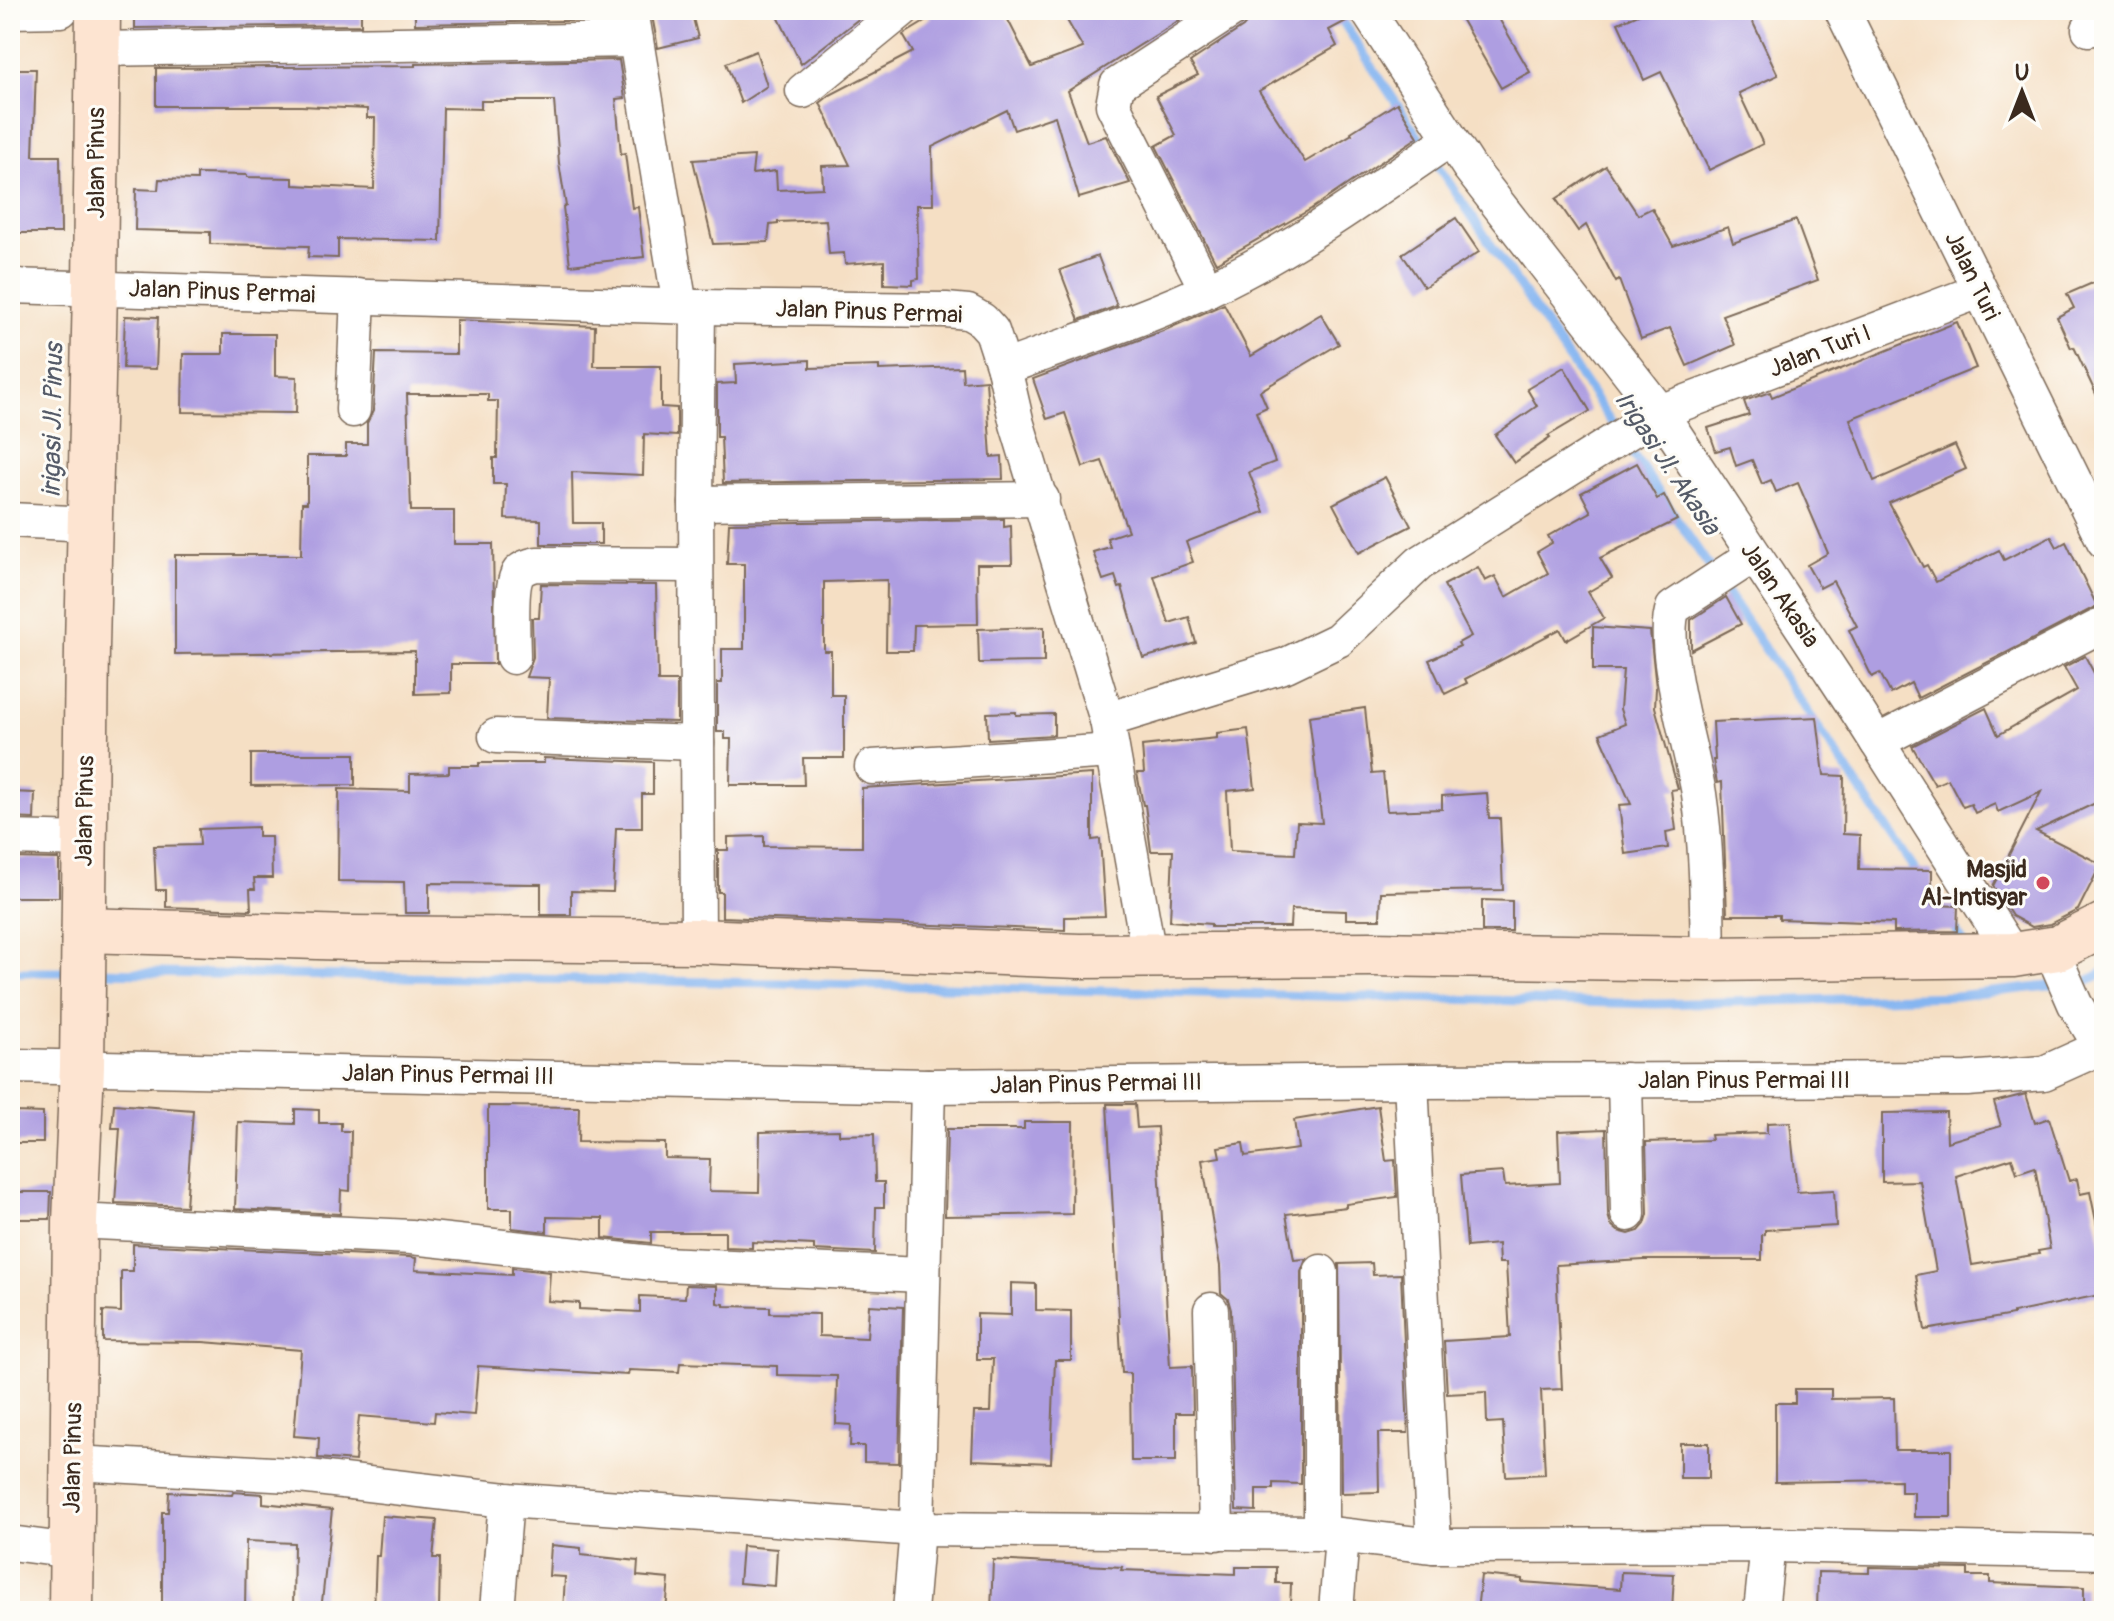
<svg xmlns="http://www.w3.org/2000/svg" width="2114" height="1621" font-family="Pangolin,sans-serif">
  <rect width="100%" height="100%" fill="#fdfcf7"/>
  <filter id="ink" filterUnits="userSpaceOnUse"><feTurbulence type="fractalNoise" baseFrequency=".0125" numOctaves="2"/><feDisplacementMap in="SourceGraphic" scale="16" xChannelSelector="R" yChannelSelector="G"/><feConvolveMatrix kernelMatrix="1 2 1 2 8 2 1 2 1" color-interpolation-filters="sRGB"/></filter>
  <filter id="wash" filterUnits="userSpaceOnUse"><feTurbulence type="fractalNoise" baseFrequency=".006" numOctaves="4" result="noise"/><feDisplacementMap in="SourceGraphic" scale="32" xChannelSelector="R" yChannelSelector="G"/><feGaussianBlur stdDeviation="1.8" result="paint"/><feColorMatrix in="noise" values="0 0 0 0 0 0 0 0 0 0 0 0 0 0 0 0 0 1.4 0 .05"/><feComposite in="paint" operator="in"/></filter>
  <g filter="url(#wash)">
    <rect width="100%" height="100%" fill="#f5dfc4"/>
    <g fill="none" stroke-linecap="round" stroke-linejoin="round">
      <g stroke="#85b5f1" stroke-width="9">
        <path d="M1335,10L1425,147"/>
        <path d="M1433,159L1963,941"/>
        <path d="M10,972H71"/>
        <path d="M93,972L777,983L1657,1004L1955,996L2058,985"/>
        <path d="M2072,983L2088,981L2104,972"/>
      </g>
    </g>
    <g id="blocks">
      <g fill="#ae9ee1" fill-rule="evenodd">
        <path d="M135,10H361V25L135,28Z"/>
        <path d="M415,10H611L612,20L415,24Z"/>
        <path d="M651,10H691L698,38L658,48Z"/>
        <path d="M775,10H870L801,64Z"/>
        <path d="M925,10H1003L1032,67L1083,48L1061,10H1195L1068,91L1087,142L1106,136L1130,183L1079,198L1055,116L1014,130L1007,110L932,147L933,205H917L919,279L913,280V285L884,284V261L845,264L844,253L829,254L826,220L778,222V224L770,225L768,242L713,244L693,160L754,156L752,174L776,171L777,190L823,188L822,166L850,165L820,103L830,95L913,52L903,35L931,18Z"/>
        <path d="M1252,10H1347L1350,19L1329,30L1337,46L1259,91L1305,162L1352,134L1351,132L1397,103L1418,137L1311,209L1216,263L1156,146L1176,135L1156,96L1198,75L1190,62L1243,27L1249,20Z"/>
        <path d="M1456,10H1494L1530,72L1501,88Z"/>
        <path d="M1647,10H1747L1778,75L1739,93L1763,144L1709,170L1661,72L1644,80L1618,23Z"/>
        <path d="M756,51L767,86L741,103L726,63Z"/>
        <path d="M619,60L625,98L616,99L621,154L625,153L632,208L638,207L644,257L570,265L563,207L566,206L559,163L554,101H481V109L443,108L440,241L338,239V258L308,257L309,246L210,244V232L135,230L136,189L158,190L159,179L197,180V174L247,175V177L293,178V185L374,189L375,118H367V109L301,106H156V68L415,66V64Z"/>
        <path d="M10,69H36L33,156H60L61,233H10Z"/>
        <path d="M1606,166L1638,215L1652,208L1673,246L1728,227L1733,243L1796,220L1818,280L1722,315L1735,345L1687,366L1670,328L1641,339L1619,280L1616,282L1586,225L1578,231L1556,199Z"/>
        <path d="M1456,218L1479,252L1424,287L1402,254Z"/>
        <path d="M1098,256L1117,306L1079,320L1060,270Z"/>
        <path d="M2104,278V411L2074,347L2071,348L2057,317L2074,308L2067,294Z"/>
        <path d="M1224,304L1251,356L1321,314L1339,344L1260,391L1267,407L1256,412L1275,462L1249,472L1264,512L1186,542L1193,562L1154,576L1169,623L1189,617L1196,643L1143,658L1122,587L1119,588L1115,576L1103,580L1093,552L1110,547L1107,538L1128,531L1102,461L1083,467L1065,413L1047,419L1033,379L1163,331Z"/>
        <path d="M125,316L158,317L156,369L123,368Z"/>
        <path d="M456,320L595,326L594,366H661V407L677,408V436L644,434L643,475L572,472L573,523H601V544H541V520L505,519L506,484H493V458H497L498,401H488V394H407L411,511H454V544H493L495,664H451V693L415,694V651L175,654V555H301L302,503H307V456H346V444H367V423L373,411L376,353L456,354Z"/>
        <path d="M1957,322L1976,368L1850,419L1874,481L1955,445L1966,469L1889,503L1923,567L1927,565L1936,582L1999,550L2004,560L2051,536L2057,547L2066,542L2097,606L1918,698L1911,683L1891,694L1880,673L1872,677L1849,630L1857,626L1833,581L1820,588L1807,565L1828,553L1798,483L1776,492L1771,480L1762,484L1752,460L1736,466L1730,447L1716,451L1708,428L1749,415L1744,401L1770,392L1772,397Z"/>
        <path d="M223,334H275V376L297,377L296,413L182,412L183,354H223Z"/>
        <path d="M810,360V368L879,366V370L962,367L963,382L986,380L991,457L1002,456L1003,479L723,483L721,437H717V384L736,383L735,364Z"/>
        <path d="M1564,367L1590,411L1548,436L1550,438L1514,463L1495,435L1537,406L1527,389Z"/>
        <path d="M1637,463L1657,499L1664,495L1677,520L1600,558L1612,578L1588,592L1604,618L1566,640L1560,629L1465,679L1467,683L1445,694L1429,660L1460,646L1458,643L1471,636L1444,585L1478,567L1485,581L1495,576L1506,597L1548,573L1537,552L1552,543L1548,536L1591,512L1581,493Z"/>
        <path d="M1385,477L1411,526L1359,553L1333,504Z"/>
        <path d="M1004,519V527L1011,526L1012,564H977L978,624L914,625L913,651H886L887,580L824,582V651H831V695H844V758H803L804,785H730L731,739H725V732H717V683H722V649H744V564H727L729,523Z"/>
        <path d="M541,584L656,585L658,681H677V722L547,718L549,678L526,677L533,657L532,618H539Z"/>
        <path d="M1726,597L1741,624L1691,650V620Z"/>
        <path d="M1044,627V662L979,663L978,629Z"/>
        <path d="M1593,627L1650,631L1656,688L1655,707L1678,789L1671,790L1676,830L1666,832L1668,848L1625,854L1619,805L1631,804L1600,734L1625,724L1620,709L1623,670H1593Z"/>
        <path d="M2085,656L2094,673L2104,668V799L2036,831L2101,864L2078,910L2050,924L2032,927L2012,916L1993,886L2041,792L1998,812L1995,804L1975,813L1971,804L1963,807L1948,779L1935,785L1912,746L1986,708L1998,735L2077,690L2064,667Z"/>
        <path d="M1365,708L1372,774L1383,773L1387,811L1442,809V796L1487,793L1489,818H1500L1503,890L1381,892L1380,919H1346V911L1291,909L1290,927H1211V924L1170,921L1173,851H1151L1145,805H1143L1137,773H1144L1142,746L1217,738V733L1248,729L1255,788L1227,791L1230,851L1295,854L1297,822L1322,823L1309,716Z"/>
        <path d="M1016,712V715L1054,714V735L988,739L987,713Z"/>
        <path d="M1817,717L1824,775L1844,776L1843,834L1860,835L1859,869L1932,870V905L1958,906L1957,931L1894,932V923L1779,919V915H1727L1722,782L1717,783L1713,760H1715L1713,722Z"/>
        <path d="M251,754H355V785L251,786Z"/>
        <path d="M544,758L653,762V794H642V828H616L613,892L571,891V915H541V884L429,883V913H405L404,882L338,881L339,789L410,791V774L449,773V766H479V763H544Z"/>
        <path d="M1092,774V840L1100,839L1105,916L1065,917V930L722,917V892H718V850H728V837L764,836V846L862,847V788Z"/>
        <path d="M10,792L35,793L34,819L10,818Z"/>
        <path d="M258,827V837H271L272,878H254L255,889H250L251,910L166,907V890H156L154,846L200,845L199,829Z"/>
        <path d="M10,858L59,859V897H10Z"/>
        <path d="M1482,900L1512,901V931H1482Z"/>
        <path d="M2026,1094L2035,1123L2049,1118L2069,1181L2077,1179L2080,1194L2090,1192L2104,1259V1294L2013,1313V1315L1925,1330L1916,1275L1936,1271L1920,1181L1882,1182V1113L1946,1112L1947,1142L2001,1126L1994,1102ZM2012,1158L2017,1173L2035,1167L2050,1249L2038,1251L2039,1254L1972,1265L1956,1176Z"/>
        <path d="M114,1104L193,1110L186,1206L115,1203L120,1128H112Z"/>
        <path d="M1107,1104H1135L1137,1128L1157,1127L1170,1367L1192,1366L1193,1413H1176V1461H1131L1130,1373H1122Z"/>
        <path d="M488,1106L579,1107L578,1142L665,1143V1158L710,1159L709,1191L759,1192L760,1132L839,1130V1135L874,1134L875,1182H884V1207H876L875,1253L814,1250V1245L752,1242V1248L725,1247V1232H651V1243L603,1238V1218L547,1217V1232L512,1228V1209H488Z"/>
        <path d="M1378,1106L1386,1161L1395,1160L1397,1197L1346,1204V1207L1286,1214L1294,1260L1306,1259L1301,1272V1484L1273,1483V1489H1256V1511L1236,1510L1231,1310L1228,1299L1221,1293L1220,1266L1202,1160L1220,1157L1218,1147L1243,1143L1245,1156L1298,1149L1294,1120Z"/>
        <path d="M295,1109L319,1110V1123H341V1131H351L350,1191L341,1190L340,1214L235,1209L238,1122L295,1124Z"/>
        <path d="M15,1112L43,1113V1143H15Z"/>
        <path d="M1024,1122H1073L1072,1214L945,1216L947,1129H1024Z"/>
        <path d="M1790,1122L1797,1192L1834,1190L1836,1226L1765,1230V1234L1762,1235V1260H1644L1556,1265L1562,1389L1541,1390L1545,1474L1506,1476L1503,1422L1487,1423L1486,1392L1447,1394L1444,1341L1510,1337L1506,1263H1499L1498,1244L1467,1247L1461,1175L1503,1172L1505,1186L1560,1183L1558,1131L1606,1129L1608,1215L1611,1225L1618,1231L1629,1234L1639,1231L1645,1224L1648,1214L1646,1142L1711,1140L1710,1135L1767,1133V1123Z"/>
        <path d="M11,1192H51L50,1219H11Z"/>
        <path d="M133,1244L409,1257L416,1258L415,1270L512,1275V1268L550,1272L548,1301L579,1303V1309L640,1312V1296L685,1298L686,1285L717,1286V1303L724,1304V1306L770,1307V1313L819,1314V1336L867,1338L869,1305L903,1307L899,1463L864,1462V1446H850L851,1425L836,1424L837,1376L777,1375V1366L680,1363L679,1372L629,1370L628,1375L478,1366L474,1415L435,1412L434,1422L359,1416L355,1461L318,1458L319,1438L294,1436L301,1350L203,1342L103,1341V1311L121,1312V1271H133Z"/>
        <path d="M1372,1263L1373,1275L1401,1274L1408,1433H1378L1379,1492L1341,1493L1339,1264Z"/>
        <path d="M1011,1283L1036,1284V1310L1071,1311V1360H1055L1051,1463L972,1460L974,1412H991L993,1359H977V1314L1011,1315Z"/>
        <path d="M1795,1389H1831V1399L1894,1398L1895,1450H1951V1517H1914V1492H1901V1480L1775,1482V1403H1795Z"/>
        <rect x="1680" y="1443" width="29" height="35"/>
        <path d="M169,1492L232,1495L233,1492L263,1494V1503L332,1510L321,1611H293L294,1543L246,1541L245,1611H162V1512H168Z"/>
        <path d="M382,1516L437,1520L433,1558H440L439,1611H374L376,1556H379Z"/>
        <path d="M551,1545L581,1548V1555L638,1561L637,1576L669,1579L666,1611H563L565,1577L549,1576Z"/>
        <path d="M742,1546L777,1549L775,1586L739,1583Z"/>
        <path d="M993,1560L1122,1567L1121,1570L1236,1574V1567H1276V1583H1291L1290,1611H991Z"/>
        <path d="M1869,1567L1968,1569V1576H1990V1583L2084,1587V1611H1817L1818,1572L1869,1573Z"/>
        <path d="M1621,1572L1674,1574L1672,1611H1477L1481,1575L1522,1579V1582L1620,1589Z"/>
      </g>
    </g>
  </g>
  <g filter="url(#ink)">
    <use href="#blocks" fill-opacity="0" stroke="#7c6958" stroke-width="2"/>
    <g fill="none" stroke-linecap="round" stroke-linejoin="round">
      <defs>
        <g id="street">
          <path d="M631,10L680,306"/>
          <path d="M1367,10L1469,167L1660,412L1856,709L2013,955"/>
          <path d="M1842,10L2104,541"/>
          <path d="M10,11L61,10"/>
          <path d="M2089,29L2104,20"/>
          <path d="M97,49L636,40"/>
          <path d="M803,91L902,10"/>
          <path d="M10,286L698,307L946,310L968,312L982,320L992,331L1004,368L1017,424L1107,720L1149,955"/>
          <path d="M1207,290L1113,105L1117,85L1232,10"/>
          <path d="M698,307L696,503L698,941"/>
          <path d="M1004,368C1084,338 1168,312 1243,272C1315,234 1382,185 1449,140"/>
          <path d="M353,410L358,296"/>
          <path d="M696,503L1042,499"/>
          <path d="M10,520L90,524"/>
          <path d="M513,657C513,639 509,585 519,572C524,567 531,565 537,564L696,565"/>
          <path d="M1107,720L1286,665L1338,640L1420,563L1660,412L1979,291"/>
          <path d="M496,736L697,743"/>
          <path d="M1877,742L2104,624"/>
          <path d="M872,767L1112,751"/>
          <path d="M10,838L85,840"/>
          <path d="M2051,949L2075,1004L2104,1052"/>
          <path d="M1708,959C1707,904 1707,848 1699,794C1692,750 1659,645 1673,608L1754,555"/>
          <path d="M10,1066L928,1086L1411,1081L1967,1079L2044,1073L2104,1046"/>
          <path d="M1625,1080L1628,1214"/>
          <path d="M1411,1081L1434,1546"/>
          <path d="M75,1221L411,1237L662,1264L923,1275"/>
          <path d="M1321,1272V1533"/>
          <path d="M1211,1310L1216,1533"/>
          <path d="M74,1463L291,1475L506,1500L917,1529L1321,1533L1434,1546L1768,1545L2104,1552"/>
          <path d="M10,1543L72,1551"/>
          <path d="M497,1611L506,1500"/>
          <path d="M910,1611L917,1529L928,1086"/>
          <path d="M1336,1611L1342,1536"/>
          <path d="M1761,1611L1768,1545"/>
        </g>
        <g id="secondary">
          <path d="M84,930L350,938L698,941L1079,956L1371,954L1708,959L2013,955L2058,948L2104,925"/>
          <path d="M71,1611L75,1221L82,1067L87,648L95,288L98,10"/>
        </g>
      </defs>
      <use href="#street" stroke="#7c6958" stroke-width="37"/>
      <use href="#secondary" stroke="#7c6958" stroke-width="47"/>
      <use href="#street" stroke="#fff" stroke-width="34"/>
      <use href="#secondary" stroke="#fde4d1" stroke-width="44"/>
    </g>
  </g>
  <circle fill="#d1495b" stroke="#fdfcf7" stroke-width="3" cx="2043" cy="883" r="8"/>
  <g text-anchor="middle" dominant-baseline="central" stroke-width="6" stroke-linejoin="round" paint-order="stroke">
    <g font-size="24" fill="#3b2a1e" stroke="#fdfcf7">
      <text transform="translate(96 163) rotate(-90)">Jalan Pinus</text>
      <text transform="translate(1972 276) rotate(64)">Jalan Turi</text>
      <text transform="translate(222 292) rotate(2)">Jalan Pinus Permai</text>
      <text transform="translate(869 312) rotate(2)">Jalan Pinus Permai</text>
      <text transform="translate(1820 351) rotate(-21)">Jalan Turi I</text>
      <text transform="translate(1780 595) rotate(56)">Jalan Akasia</text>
      <text transform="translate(85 811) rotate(-89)">Jalan Pinus</text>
      <text transform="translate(448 1075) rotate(1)">Jalan Pinus Permai III</text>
      <text x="1744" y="1080">Jalan Pinus Permai III</text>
      <text transform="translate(1096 1084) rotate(-1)">Jalan Pinus Permai III</text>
      <text transform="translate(73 1458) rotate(-89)">Jalan Pinus</text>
    </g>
    <g font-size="24" font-weight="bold" fill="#3b2a1e" stroke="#fdfcf7" text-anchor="end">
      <text x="2027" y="869">Masjid<tspan x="2027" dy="28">Al-Intisyar</tspan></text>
    </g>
    <g font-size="26" font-style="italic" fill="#555b68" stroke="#fdfcf7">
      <text transform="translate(53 420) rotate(-89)">irigasi Jl. Pinus</text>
      <text transform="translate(1667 463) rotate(56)">Irigasi Jl. Akasia</text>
    </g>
  </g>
  <rect width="2114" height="1621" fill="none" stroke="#fdfcf7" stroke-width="40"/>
  <g transform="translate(2022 92)" stroke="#fdfcf7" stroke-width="6" paint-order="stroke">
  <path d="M0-6L14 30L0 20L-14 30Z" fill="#3b2a1e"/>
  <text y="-12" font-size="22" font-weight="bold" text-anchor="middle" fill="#3b2a1e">U</text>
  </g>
</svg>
